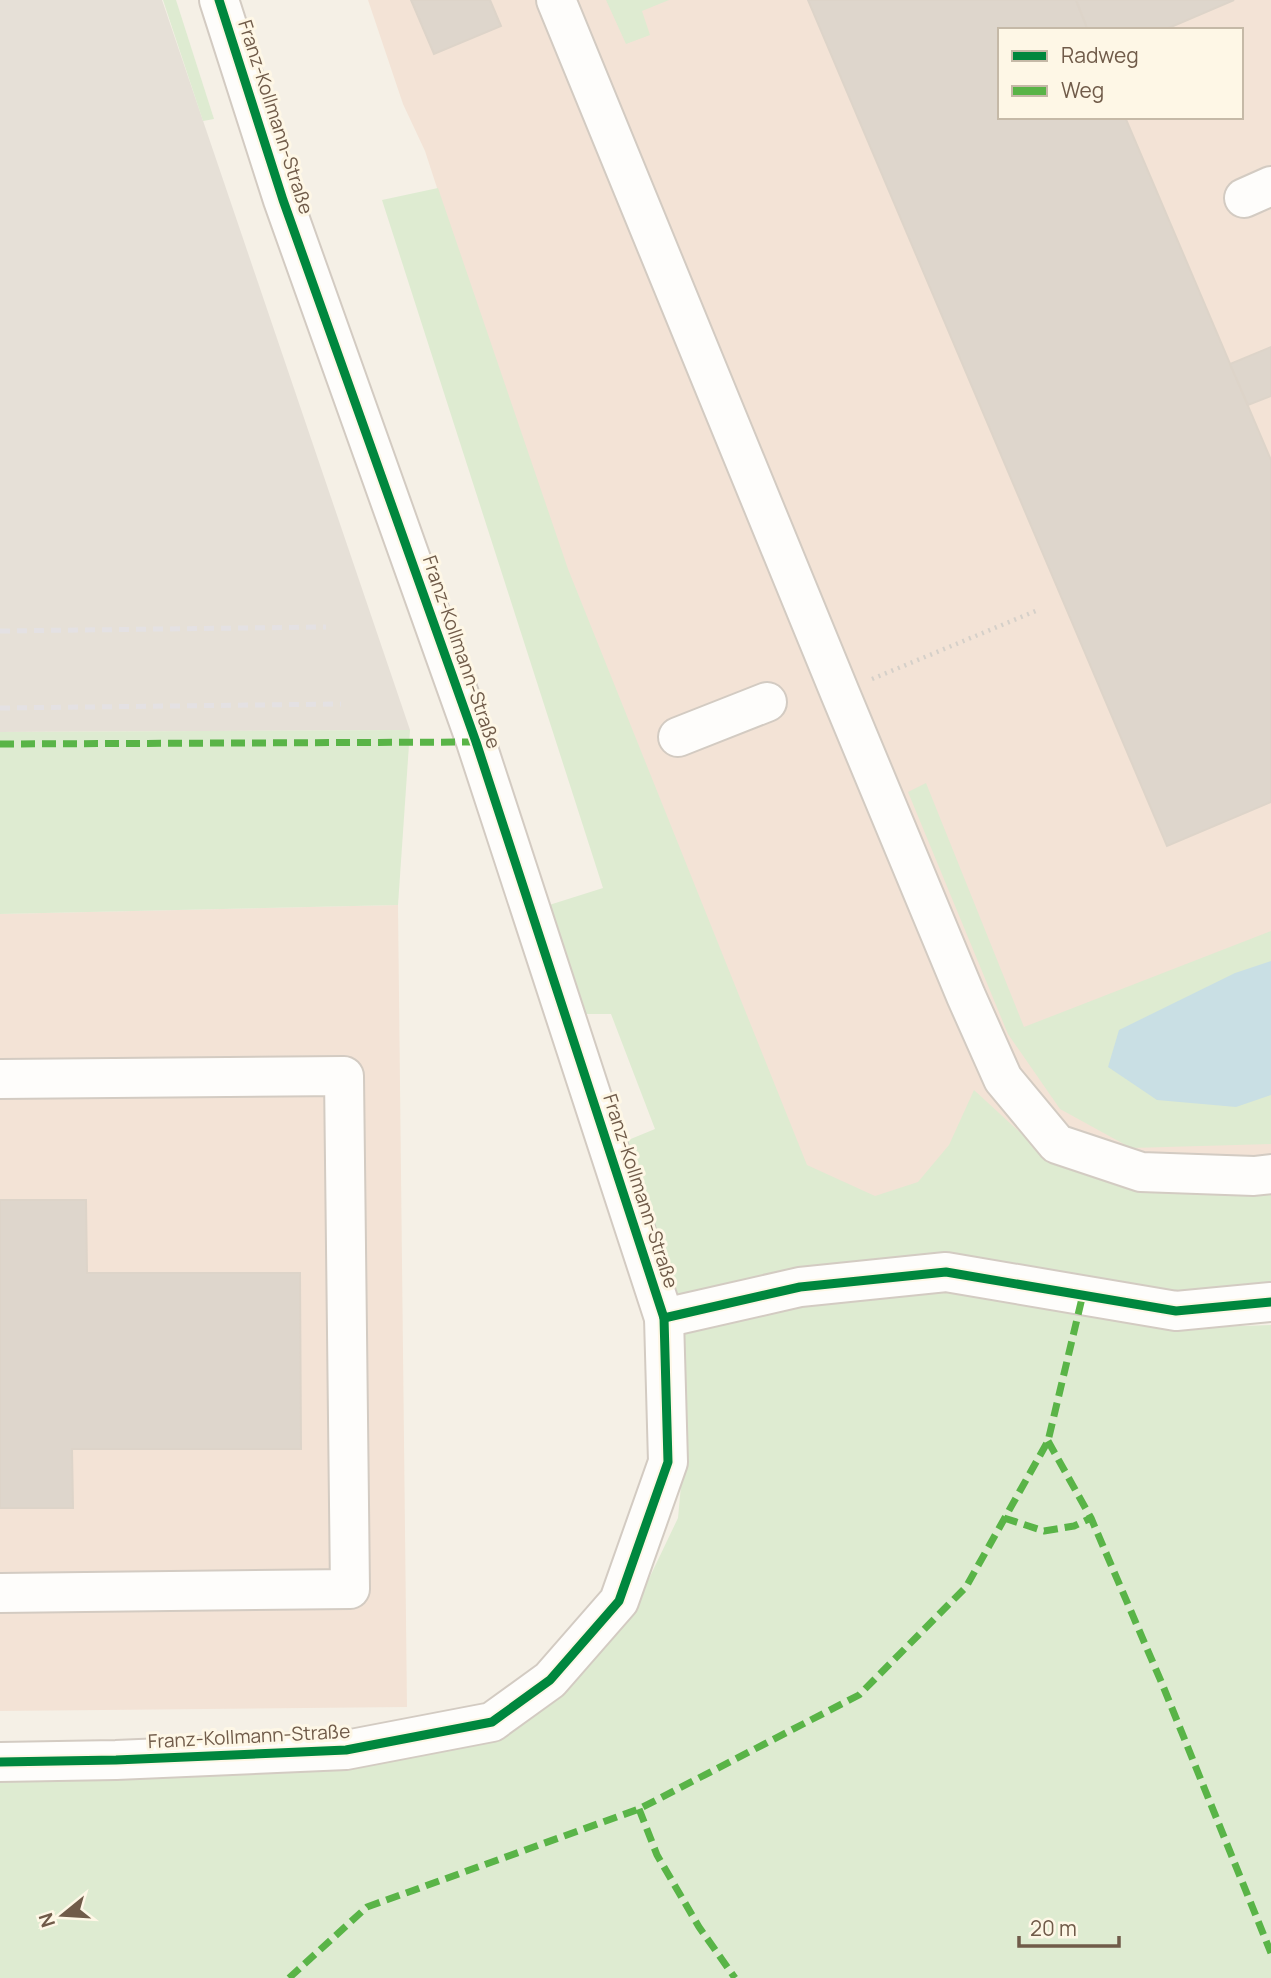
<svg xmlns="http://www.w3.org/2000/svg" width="1271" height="1978" font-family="Manrope,sans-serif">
  <rect width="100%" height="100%" fill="#f5f0e6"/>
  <g fill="#f3e3d6" fill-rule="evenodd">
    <path d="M368,0H1271V1243L780,1240L425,151L403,104ZM1000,30H1241V117H1000Z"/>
    <path d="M398,905L407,1707L0,1711V914Z"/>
  </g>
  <path fill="#e6e0d7" d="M0,0H162L410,730L0,732Z"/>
  <g fill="#deebd1">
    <path d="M163,0H176L214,119L203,121Z"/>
    <path d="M606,0H669L642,11L650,35L626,44Z"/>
    <path d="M438,188L568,569L807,1165L875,1196L918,1182L949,1145L974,1090L1048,1158L1271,1189V1285L1176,1294L798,1271L674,1295L621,1143L655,1129L611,1014H585L546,906L603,888L382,200Z"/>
    <path d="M410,730L398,905L0,914V732Z"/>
    <path d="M926,783L1024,1027L1271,931V1144L1131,1148L1060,1109L1008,1034L908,792Z"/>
    <path d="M947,1287L1183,1328L1271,1325V1978H0V1776L496,1739L634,1610L678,1518L683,1464V1335L804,1300Z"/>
  </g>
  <path fill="#c9dfe4" d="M1271,961V1095L1236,1107L1157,1100L1108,1067L1119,1030L1235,973Z"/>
  <g fill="#ded6cc" stroke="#ddd4c9" stroke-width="2">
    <path d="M411,0H490L501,26L434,54Z"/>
    <path d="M808,0H1076L1088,30H1000V117H1125L1271,460V802L1167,846Z"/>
    <path d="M1076,0H1234L1164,30H1088Z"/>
    <path d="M1271,347V396L1248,405L1230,364Z"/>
    <path d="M0,1200H86L87,1273H300L301,1449H72L73,1508H0Z"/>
  </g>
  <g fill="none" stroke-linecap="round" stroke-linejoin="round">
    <defs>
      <g id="minor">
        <path d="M556,0L840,693L966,996L1003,1079L1057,1144L1141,1172L1254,1176L1271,1174"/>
        <path d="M1244,198L1271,186"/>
        <path d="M678,737L767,702"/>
        <path d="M0,1079L344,1076L350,1589L0,1593"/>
        <path d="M664,1318L800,1287L946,1272L1176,1311L1271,1302"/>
        <path d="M0,1762L116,1760L346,1750L492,1722L550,1680L619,1601L668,1462L664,1318L476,742L283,200L219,0"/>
      </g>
    </defs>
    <use href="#minor" stroke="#d3cbc2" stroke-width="42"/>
    <path stroke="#d5d0c9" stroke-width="4.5" stroke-dasharray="2 5" stroke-linecap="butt" d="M872,679L1038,610"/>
    <use href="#minor" stroke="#fefdfb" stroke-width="38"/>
    <g stroke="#e4e1e3" stroke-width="5" stroke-dasharray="10 7" stroke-linecap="butt">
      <path d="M0,631L326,627"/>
      <path d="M0,708L341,704"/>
    </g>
    <g stroke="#59b447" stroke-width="7" stroke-dasharray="14 7" stroke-linecap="butt">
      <path d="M0,744L476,742"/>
      <path d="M1048,1441L1091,1518L1163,1686L1271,1953"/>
      <path d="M1004,1518L1044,1531L1074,1526L1091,1518"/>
      <path d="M639,1809L657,1855L699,1927L735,1978"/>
      <path d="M289,1978L367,1907L639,1809L859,1695L966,1587L1048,1441L1083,1294"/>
    </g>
    <defs>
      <g id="cycleway">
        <path d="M664,1318L800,1287L946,1272L1176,1311L1271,1302"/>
        <path d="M0,1762L116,1760L346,1750L492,1722L550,1680L619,1601L668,1462L664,1318L476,742L283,200L219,0"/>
      </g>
    </defs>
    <use href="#cycleway" stroke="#fef7e6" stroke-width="13"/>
    <use href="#cycleway" stroke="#00873e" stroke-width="9"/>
  </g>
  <g text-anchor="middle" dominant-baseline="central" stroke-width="6" stroke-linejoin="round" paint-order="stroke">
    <g font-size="19" fill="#705b49" stroke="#fef7e6">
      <text transform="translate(276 117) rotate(72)">Franz-Kollmann-Straße</text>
      <text transform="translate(462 652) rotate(71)">Franz-Kollmann-Straße</text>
      <text transform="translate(641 1191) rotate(72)">Franz-Kollmann-Straße</text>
      <text transform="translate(249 1736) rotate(-3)">Franz-Kollmann-Straße</text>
    </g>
  </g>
  <rect x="998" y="28" width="245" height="91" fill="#fef7e6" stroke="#c5b9a7" stroke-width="2"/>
  <rect x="1012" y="51" width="35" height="10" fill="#00873e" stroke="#c5b9a7" stroke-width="2"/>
  <text x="1061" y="63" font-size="21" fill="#705b49">Radweg</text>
  <rect x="1012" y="86" width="35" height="10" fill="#59b447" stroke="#c5b9a7" stroke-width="2"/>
  <text x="1061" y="98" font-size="21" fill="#705b49">Weg</text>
  <g transform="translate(63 1915) rotate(252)" stroke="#fef7e6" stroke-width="5" paint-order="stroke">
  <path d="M0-5L12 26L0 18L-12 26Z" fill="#705b49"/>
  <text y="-10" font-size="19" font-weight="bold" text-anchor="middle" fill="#705b49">N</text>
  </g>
  <path d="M1019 1936v10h100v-10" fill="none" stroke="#705b49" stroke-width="3.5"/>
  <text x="1030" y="1936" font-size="21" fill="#705b49" stroke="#fef7e6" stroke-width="5" paint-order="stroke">20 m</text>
</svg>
